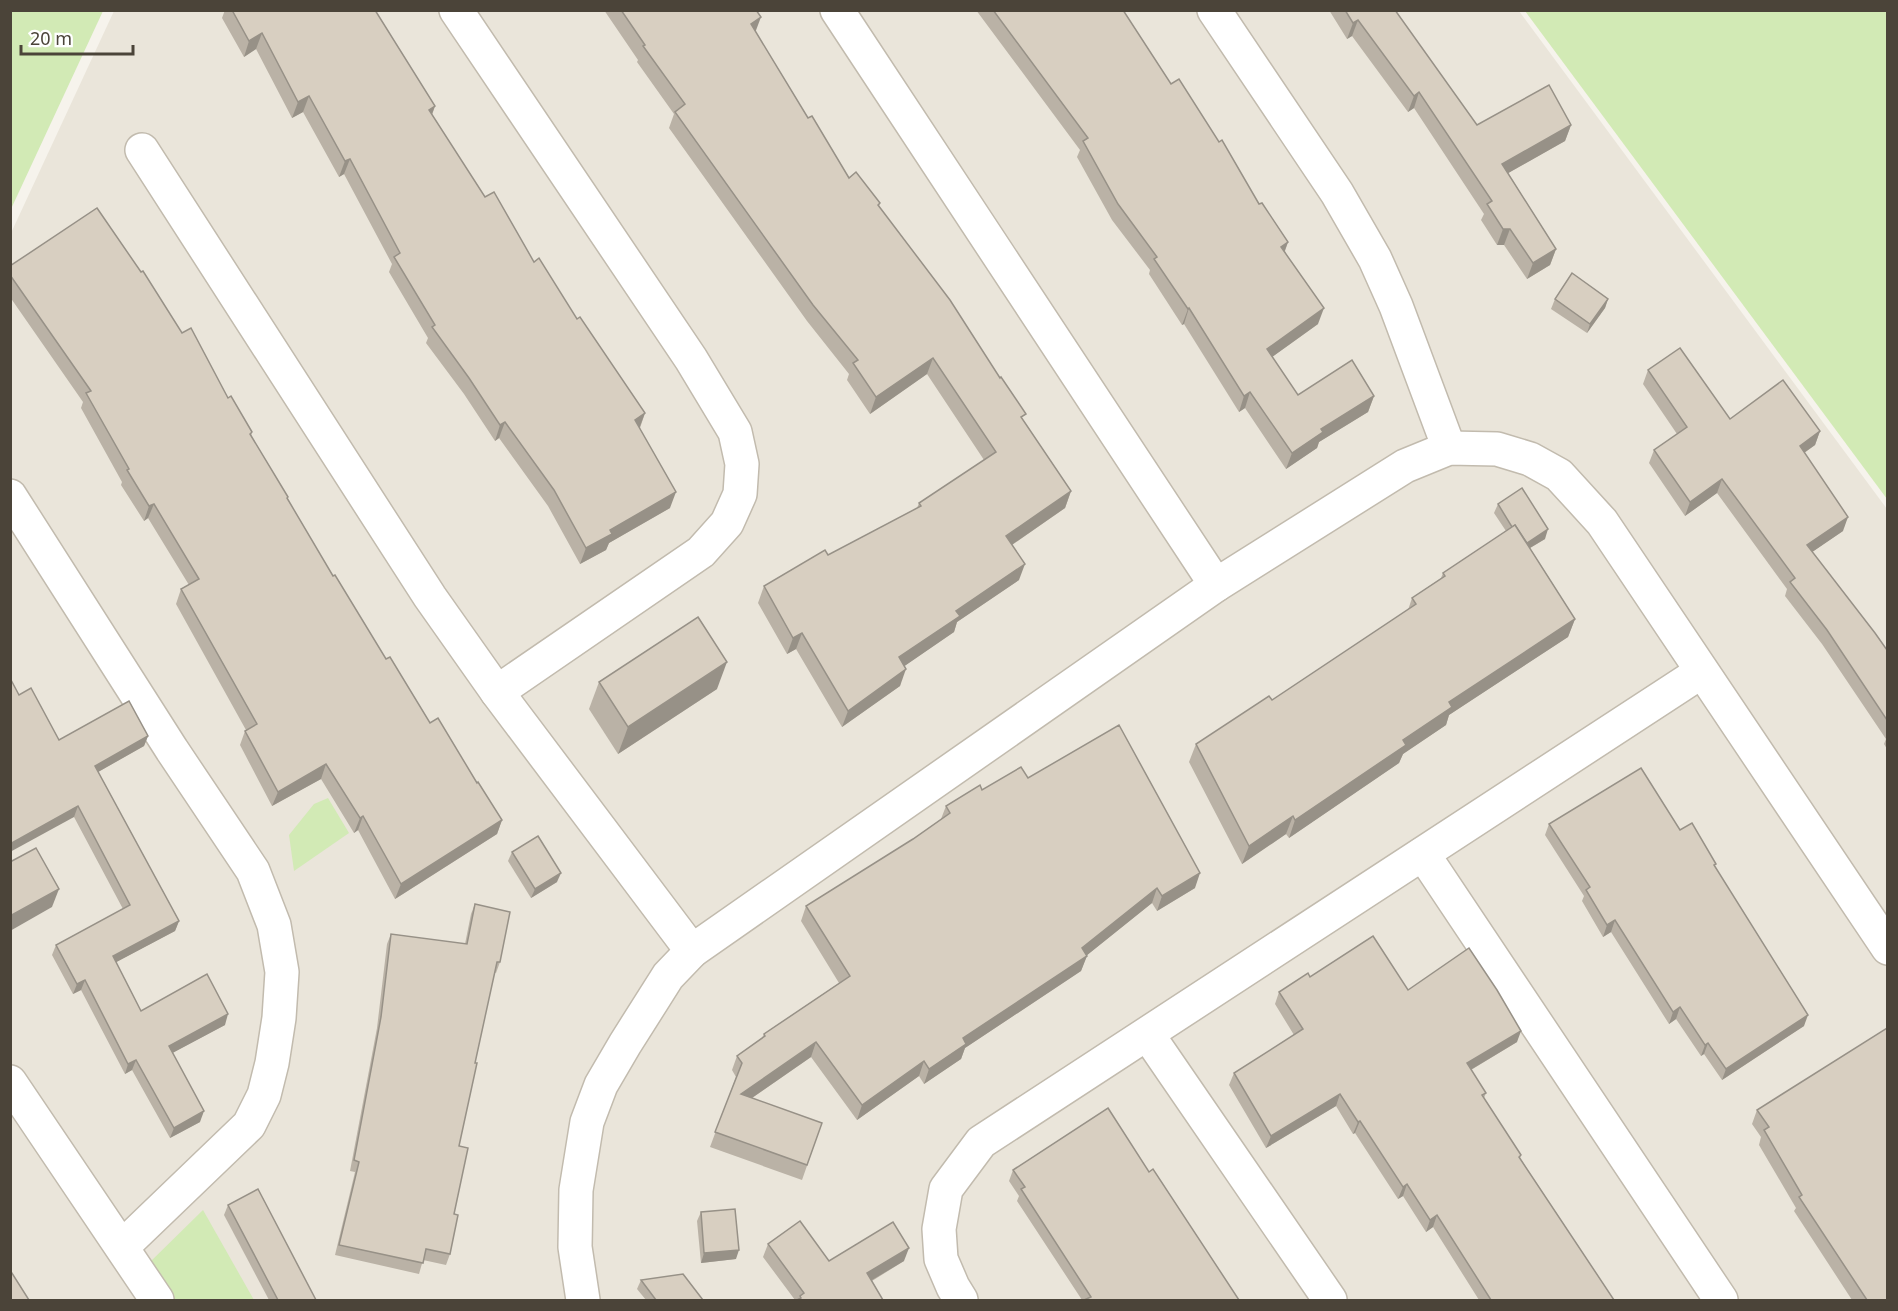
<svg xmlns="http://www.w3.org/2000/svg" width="1898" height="1311" font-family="'Noto Sans',sans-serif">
  <rect width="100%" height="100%" fill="#f6f3ec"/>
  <path fill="#eae5da" d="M114,11H1519L1887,509V1300H11V233Z"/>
  <g fill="#d2eab5">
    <path d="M11,10L103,11L11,209L10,11Z"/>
    <path d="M1525,11H1887V499Z"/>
    <path d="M328,798L349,833L294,871L289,835L314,804Z"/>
    <path d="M203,1210L254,1300H171L147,1265Z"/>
  </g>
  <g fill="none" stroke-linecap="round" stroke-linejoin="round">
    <defs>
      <g id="minor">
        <path d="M456,10L691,359L735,432L742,464L740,494L727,523L701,552L497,692"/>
        <path d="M837,10L1216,585"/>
        <path d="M1214,10L1337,193L1375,259L1396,306L1449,448"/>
        <path d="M142,150L430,597L497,692L692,951"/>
        <path d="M10,496L172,750L253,871L274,925L282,972L279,1018L272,1063L264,1095L249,1125L122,1247"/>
        <path d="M1423,854L1721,1300"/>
        <path d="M1148,1035L1330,1300"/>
        <path d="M10,1082L157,1300"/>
        <path d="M583,1300L575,1247L576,1190L587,1122L601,1085L625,1044L668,976L692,951L1216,585L1405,466L1449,448L1497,449L1530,459L1559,475L1602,522L1888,948"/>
        <path d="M961,1300L953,1287L941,1259L939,1229L946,1189L981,1142L1701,672"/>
      </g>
    </defs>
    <use href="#minor" stroke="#c2bbae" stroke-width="36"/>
    <use href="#minor" stroke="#fff" stroke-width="33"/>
  </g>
  <g fill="#bab2a6">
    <path d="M225,10H375L435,106L432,115L485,197L577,319L645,413L640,428L670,508L609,543L606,550L580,564L548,506L499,438L495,441L464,394L426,343L428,338L389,272L392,264L344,174L339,177L303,112L292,118L256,49L244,57L222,18Z"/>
    <path d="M604,10H756L755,31L808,118L849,178L880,203L879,206L1071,491L1065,508L1012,545L1019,580L957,622L954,632L904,666L900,686L842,727L796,649L787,654L758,603L764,586L828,555L917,508L919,503L984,460L927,374L870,414L847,380L849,374L807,321L669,128L674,114L637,62L638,60Z"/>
    <path d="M976,10H1123L1171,84L1288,242L1285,251L1318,324L1272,357L1298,395L1374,396L1368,412L1319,442L1317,448L1286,469L1245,408L1239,412L1184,324L1182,325L1149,274L1150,270L1112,220L1077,157L1080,150Z"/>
    <path d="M1329,10H1393L1477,125H1571L1565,141L1508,173L1556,249L1550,265L1527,279L1504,245H1497L1481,220L1484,214L1414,108L1408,112L1352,36L1347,39Z"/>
    <path d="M10,266L182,333L252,432L251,436L287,500L333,576L386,659L430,723L477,783L502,820L497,834L395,899L358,830L354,833L321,779L272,806L240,745L245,731L246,730L176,604L181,589L189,585L148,518L144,521L121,485L122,482L81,408L83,402L10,297Z"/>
    <path d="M1555,299H1608L1605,308L1587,333L1551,309Z"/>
    <path d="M1648,370L1730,419L1820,431L1815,445L1804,453L1843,531L1812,552L1887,650V749L1884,744L1886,739L1822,644L1785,596L1787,589L1717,493L1685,516L1649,463L1654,450L1677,434L1643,384Z"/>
    <path d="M1498,504L1545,539L1530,548L1575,619L1568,637L1449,715L1446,725L1403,754L1399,763L1289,838L1286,834L1242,864L1189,762L1196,744L1272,700L1408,610L1412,598L1441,578L1443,573L1506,531L1494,513Z"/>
    <path d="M599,682L717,689L618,754L589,709Z"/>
    <path d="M19,695L59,740L148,736L144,746L98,772L179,921L175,931L116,962L141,1011L225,1025L172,1053L200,1122L170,1138L132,1070L125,1074L81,990L73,994L52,955L56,945L123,909L74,817Z"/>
    <path d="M1028,778L1195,888L1157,911L1152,903L1087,955L1081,971L965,1048L961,1059L924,1084L919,1076L857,1120L811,1057L752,1098L822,1123L802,1180L710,1147L736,1077L732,1070L737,1056L762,1038L764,1034L839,983L801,921L806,906L913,839L941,819L946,806L982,790Z"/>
    <path d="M1549,824L1680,830L1715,867L1804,1026L1722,1080L1704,1054L1701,1056L1676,1019L1669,1024L1611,932L1603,937L1582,901L1584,896L1545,835Z"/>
    <path d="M512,852L557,882L531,898L508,861Z"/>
    <path d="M475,904L500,962L496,973L494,972L475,1063L459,1146L450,1254L446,1265L423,1260L419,1274L335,1255L355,1172L350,1171L377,1028L387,944L391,934L465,944L471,914Z"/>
    <path d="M1310,977L1408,990L1517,1042L1471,1070L1486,1093L1484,1098L1521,1155L1520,1158L1614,1300H1479L1433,1227L1426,1232L1403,1196L1398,1199L1355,1133L1353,1134L1336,1106L1266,1148L1229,1085L1234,1073L1294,1035L1275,1004L1279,992Z"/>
    <path d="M1757,1110L1887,1300H1852L1794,1211L1796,1208L1759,1145L1761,1137L1752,1124Z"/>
    <path d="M1013,1170L1149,1172L1239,1300H1082L1017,1201L1019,1196L1009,1181Z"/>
    <path d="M228,1205L316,1300H269L224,1215Z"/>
    <path d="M701,1212L736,1259L701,1263L697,1221Z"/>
    <path d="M768,1244L829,1261H904L872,1281L883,1300H795L763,1257Z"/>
    <path d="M641,1280L703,1300H646L637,1289Z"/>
  </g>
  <g fill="#979187">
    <path d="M761,17L755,33L751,24Z"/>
    <path d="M1358,20L1352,36L1347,39L1353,23Z"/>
    <path d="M262,33L256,49L244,57L249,41Z"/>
    <path d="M1419,92L1414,108L1408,112L1414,96Z"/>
    <path d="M309,96L303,112L292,118L298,102Z"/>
    <path d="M435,106L429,122V110Z"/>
    <path d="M1571,125L1565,141L1496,180L1502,164Z"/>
    <path d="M350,159L344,174L339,177L345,161Z"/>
    <path d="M1503,229H1510L1504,245H1497Z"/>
    <path d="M1288,242L1282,258L1281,247Z"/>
    <path d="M1556,249L1550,265L1527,279L1533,263Z"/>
    <path d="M1608,299L1605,308L1587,333L1590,324Z"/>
    <path d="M1189,308L1184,324L1182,325L1188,309Z"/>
    <path d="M1324,308L1318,324L1261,365L1267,349Z"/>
    <path d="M933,358L927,374L870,414L876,397Z"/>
    <path d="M1250,392L1245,408L1239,412L1244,396Z"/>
    <path d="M1374,396L1368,412L1319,442L1317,448L1286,469L1292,453L1321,429Z"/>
    <path d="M645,413L639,429L635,420Z"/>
    <path d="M505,422L499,438L495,441L500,425Z"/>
    <path d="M1820,431L1815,445L1794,460L1800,446Z"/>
    <path d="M1722,479L1717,493L1685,516L1690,502Z"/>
    <path d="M1071,491L1065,508L1000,553L1006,536Z"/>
    <path d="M676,492L670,508L609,543L606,550L580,564L586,548L610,530Z"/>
    <path d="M154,504L148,518L144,521L149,506Z"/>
    <path d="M1848,517L1843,531L1802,559L1807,545Z"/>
    <path d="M1548,529L1545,539L1520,554L1524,545Z"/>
    <path d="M1025,564L1019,580L957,622L954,632L893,674L899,657L956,611Z"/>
    <path d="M1575,619L1568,637L1449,715L1446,725L1403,754L1399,763L1289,838L1295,820L1403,740L1449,702Z"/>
    <path d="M802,633L796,649L787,654L793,638Z"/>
    <path d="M727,662L717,689L618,754L628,727Z"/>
    <path d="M906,669L900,686L842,727L848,711Z"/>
    <path d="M148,736L144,746L91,776L95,766Z"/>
    <path d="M326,764L321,779L272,806L278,792Z"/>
    <path d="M78,806L74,817L10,852V844Z"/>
    <path d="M363,816L358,830L354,833L360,818Z"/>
    <path d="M1293,816L1286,834L1242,864L1249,846Z"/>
    <path d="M502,820L497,834L395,899L401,884Z"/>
    <path d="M561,873L557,882L531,898L535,889Z"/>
    <path d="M1200,873L1195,888L1157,911L1162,896Z"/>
    <path d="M1157,888L1152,903L1081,960L1087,956L1081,971L965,1048L961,1059L924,1084L929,1069L963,1038L1082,948Z"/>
    <path d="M59,889L52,907L10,931V916Z"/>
    <path d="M1615,920L1611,932L1603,937L1607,925Z"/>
    <path d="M179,921L175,931L109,966L113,956Z"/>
    <path d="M85,980L81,990L73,994L77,984Z"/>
    <path d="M1680,1007L1676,1019L1669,1024L1673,1012Z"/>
    <path d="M228,1014L225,1025L165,1057L169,1046Z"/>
    <path d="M1808,1015L1804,1026L1722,1080L1726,1069Z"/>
    <path d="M1521,1031L1517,1042L1462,1075L1467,1063Z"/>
    <path d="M816,1042L811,1057L736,1109L741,1094Z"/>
    <path d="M1708,1043L1704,1054L1701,1056L1705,1045Z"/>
    <path d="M136,1060L132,1070L125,1074L128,1064Z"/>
    <path d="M924,1061L919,1076L857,1120L862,1105Z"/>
    <path d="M1340,1094L1336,1106L1266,1148L1271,1136Z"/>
    <path d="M204,1111L200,1122L170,1138L174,1128Z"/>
    <path d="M1360,1121L1355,1133L1353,1134L1358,1122Z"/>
    <path d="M1407,1184L1403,1196L1398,1199L1403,1187Z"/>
    <path d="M1437,1215L1433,1227L1426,1232L1430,1220Z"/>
    <path d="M909,1248L904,1261L862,1286L867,1273Z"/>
    <path d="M739,1250L736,1259L701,1263L704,1253Z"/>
  </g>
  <g fill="#d8cfc1" stroke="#979187" stroke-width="1.5">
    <path d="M232,10H375L435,106L429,110L485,197L494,192L534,262L539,258L577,319L580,317L645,413L635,420L676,492L610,530L612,534L586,548L554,490L505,422L500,425L469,378L432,327L435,325L394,257L400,253L350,159L345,161L309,96L298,102L262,33L249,41Z"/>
    <path d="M621,10H756L761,17L751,24L808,118L812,116L849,178L856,172L880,203L878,205L950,300L1000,378L1001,377L1026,414L1021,417L1071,491L1006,536L1025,564L956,611L960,616L899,657L906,669L848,711L802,633L793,638L764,586L825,550L828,555L921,506L919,503L996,452L933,358L876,397L853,363L858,360L813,305L675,112L685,104L643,46L645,45Z"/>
    <path d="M993,10H1123L1171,84L1179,79L1219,142L1222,140L1259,204L1262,203L1288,242L1281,247L1324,308L1267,349L1298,395L1352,360L1374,396L1321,429L1323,432L1292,453L1250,392L1244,396L1189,308L1188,309L1154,259L1157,257L1118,204L1083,141L1088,138Z"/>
    <path d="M1345,10H1395L1477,125L1549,85L1571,125L1502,164L1556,249L1533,263L1510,229H1503L1487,204L1492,201L1419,92L1414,96L1358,20L1353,23Z"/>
    <path d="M97,208L141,272L143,271L182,333L191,328L228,398L231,396L252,432L250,434L288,497L287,498L333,576L335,575L386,659L390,657L430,723L438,718L477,783L478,782L502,820L401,884L363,816L360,818L326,764L278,792L245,731L257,724L181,589L199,579L154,504L149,506L127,470L129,469L86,393L91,391L10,275V266Z"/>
    <path d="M1572,273L1608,299L1590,324L1555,299Z"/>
    <path d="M1680,348L1730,419L1783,380L1820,431L1800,446L1848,517L1807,545L1875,633L1887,650V720L1827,630L1790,582L1795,578L1722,479L1690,502L1654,450L1687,427L1648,370Z"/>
    <path d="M1522,488L1548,529L1527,543L1515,525L1512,527L1498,504Z"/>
    <path d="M1515,525L1575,619L1449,702L1452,707L1403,740L1406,745L1295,820L1293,816L1249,846L1196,744L1269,696L1272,700L1416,604L1412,598L1445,576L1443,573Z"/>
    <path d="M698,617L727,662L628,727L599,682Z"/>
    <path d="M10,678L19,695L31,688L59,740L129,701L148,736L95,766L179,921L113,956L141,1011L207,974L228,1014L169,1046L204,1111L174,1128L136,1060L128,1064L85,980L77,984L56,945L130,905L78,806L10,844Z"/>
    <path d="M1119,725L1200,873L1162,896L1157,888L1082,948L1087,956L963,1038L966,1044L929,1069L924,1061L862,1105L816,1042L741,1094L822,1123L807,1165L715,1132L742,1063L737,1056L765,1036L764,1034L850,976L806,906L913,839L950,813L946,806L980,785L982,790L1021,767L1028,778Z"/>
    <path d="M1641,768L1680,830L1692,823L1716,864L1714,865L1808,1015L1726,1069L1708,1043L1705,1045L1680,1007L1673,1012L1615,920L1607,925L1586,890L1590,887L1549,824Z"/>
    <path d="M538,836L561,873L535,889L512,852Z"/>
    <path d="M36,848L59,889L10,916V862Z"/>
    <path d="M475,904L510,912L500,962H497L475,1063H477L459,1146L468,1148L454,1214L458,1215L450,1254L426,1249L423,1263L339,1245L359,1162L354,1160L381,1017L391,934L467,944Z"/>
    <path d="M1373,936L1408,990L1469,948L1497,990L1521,1031L1467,1063L1486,1093L1482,1095L1521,1155L1519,1157L1614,1300H1491L1437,1215L1430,1220L1407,1184L1403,1187L1360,1121L1358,1122L1340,1094L1271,1136L1234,1073L1303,1029L1279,992L1308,973L1310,977Z"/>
    <path d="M1887,1028V1300H1867L1799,1197L1802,1195L1764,1130L1769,1127L1757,1110Z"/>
    <path d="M1108,1108L1149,1172L1153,1169L1239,1300H1084L1091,1297L1021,1189L1025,1187L1013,1170Z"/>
    <path d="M258,1189L316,1300H278L228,1205Z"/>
    <path d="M735,1209L739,1250L704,1253L701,1212Z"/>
    <path d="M800,1221L829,1261L893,1222L909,1248L867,1273L883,1300H797L801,1298L800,1296L804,1293L768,1244Z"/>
    <path d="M10,1270L29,1300H10Z"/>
    <path d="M683,1274L703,1300H656L641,1280Z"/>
  </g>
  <rect width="1898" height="1311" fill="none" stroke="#4b4439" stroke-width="24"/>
  <path d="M21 45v9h112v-9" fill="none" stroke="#4b4439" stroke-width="3"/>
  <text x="30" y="45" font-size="18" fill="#4b4439" stroke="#ffffff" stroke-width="4.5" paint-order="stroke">20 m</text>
</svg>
